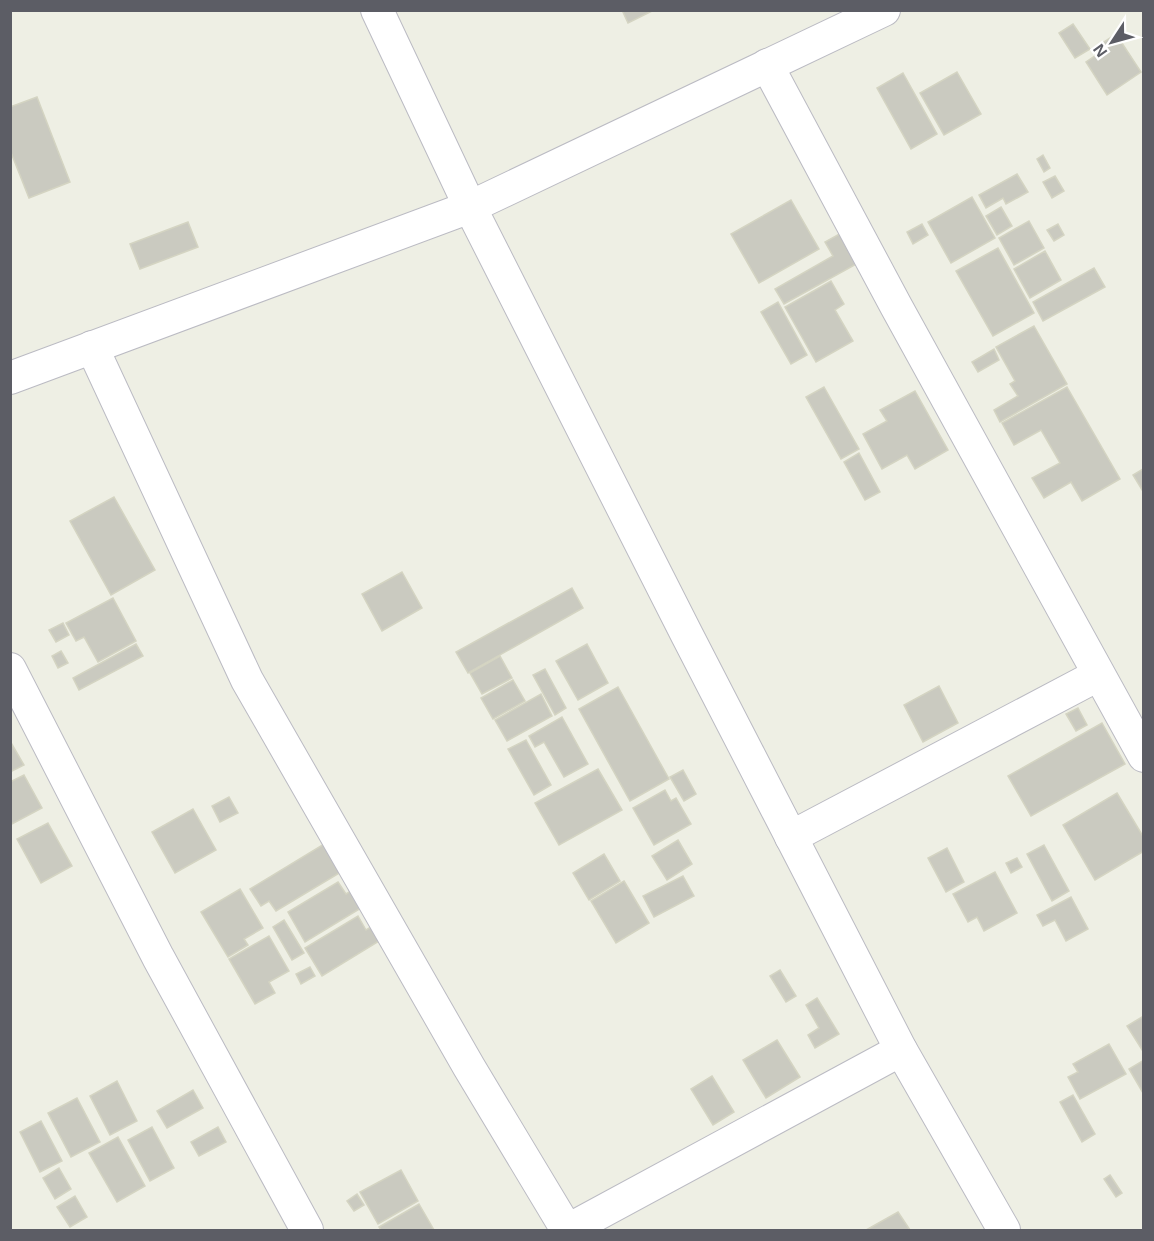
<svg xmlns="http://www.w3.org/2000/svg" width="1154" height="1241" font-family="Arial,sans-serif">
  <rect width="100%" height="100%" fill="#eeefe4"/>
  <g fill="#cacac0" stroke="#d4d4c2" stroke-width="1.5">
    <path d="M622,10H654L628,23Z"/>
    <path d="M1073,24L1090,49L1075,58L1059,33Z"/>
    <path d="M1116,34L1141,72L1107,95L1086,62L1102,51L1098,46Z"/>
    <path d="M957,72L981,114L944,135L920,93Z"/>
    <path d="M903,73L937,134L911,149L877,88Z"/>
    <path d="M37,97L70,182L29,198L10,150V107Z"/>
    <path d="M1043,155L1050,168L1044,172L1037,159Z"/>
    <path d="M1017,174L1028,192L1006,204L1003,198L986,208L979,195Z"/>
    <path d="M1055,176L1064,191L1052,198L1043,182Z"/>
    <path d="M972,197L995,238L951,263L928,222Z"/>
    <path d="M791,200L819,249L759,283L731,234Z"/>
    <path d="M1001,207L1012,226L997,235L986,216Z"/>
    <path d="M1029,221L1044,248L1014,265L999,238Z"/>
    <path d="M188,222L198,247L140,269L130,244Z"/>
    <path d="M922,224L928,235L913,244L907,232Z"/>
    <path d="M1058,224L1064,235L1054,241L1047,230Z"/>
    <path d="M843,232L860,262L784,304L775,289L833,256L825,242Z"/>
    <path d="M998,248L1034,313L993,336L956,271Z"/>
    <path d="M1045,251L1061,280L1030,298L1014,269Z"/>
    <path d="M1094,268L1105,287L1043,321L1033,302Z"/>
    <path d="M831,281L844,304L835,310L853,341L816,362L785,307Z"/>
    <path d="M778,302L807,355L791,364L761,312Z"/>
    <path d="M1034,326L1067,384L1000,422L994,410L1018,396L1010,384L1015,381L996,347Z"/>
    <path d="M994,349L999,360L978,372L972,362Z"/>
    <path d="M824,387L859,449L841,459L806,397Z"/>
    <path d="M1067,387L1120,479L1082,501L1071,482L1044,498L1032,478L1060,463L1041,430L1014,445L1002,423Z"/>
    <path d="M915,391L948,450L915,469L907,455L882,469L863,434L887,421L880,410Z"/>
    <path d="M859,453L880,492L865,500L844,462Z"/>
    <path d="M1143,469H1144V493L1133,475Z"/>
    <path d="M114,497L155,570L111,595L70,521Z"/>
    <path d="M402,572L422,608L382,631L362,594Z"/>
    <path d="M572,588L583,608L468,673L456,652Z"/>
    <path d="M113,598L136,641L98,662L84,637L76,641L66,623Z"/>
    <path d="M63,623L69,635L56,642L49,630Z"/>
    <path d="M136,644L143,656L79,690L73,678Z"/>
    <path d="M587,644L608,683L578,700L556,661Z"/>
    <path d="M61,651L68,663L58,668L52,656Z"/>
    <path d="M500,656L512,678L482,694L470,673Z"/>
    <path d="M545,669L566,708L555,715L533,675Z"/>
    <path d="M513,680L525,701L493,719L481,698Z"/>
    <path d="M939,686L958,723L923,742L904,705Z"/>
    <path d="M618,687L669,779L630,801L579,709Z"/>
    <path d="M541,694L552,716L507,741L495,720Z"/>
    <path d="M1078,708L1087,725L1076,731L1066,714Z"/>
    <path d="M562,717L588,764L564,777L544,742L535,747L529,736Z"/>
    <path d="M1102,723L1125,764L1031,816L1008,776Z"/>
    <path d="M526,740L551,785L534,795L508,749Z"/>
    <path d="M10,741L24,765L10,772Z"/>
    <path d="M598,769L622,810L559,845L535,803Z"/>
    <path d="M683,770L696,794L684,801L670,777Z"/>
    <path d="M24,775L42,808L10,825V782Z"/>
    <path d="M665,790L671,801L676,798L691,824L654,845L633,808Z"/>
    <path d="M1117,793L1144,838V851L1095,880L1063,825Z"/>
    <path d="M229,797L238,813L220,822L212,806Z"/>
    <path d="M193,809L216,850L175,873L152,832Z"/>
    <path d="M48,823L72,866L41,883L17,839Z"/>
    <path d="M678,840L692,864L667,880L652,856Z"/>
    <path d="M329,841L346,869L276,911L269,901L261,906L250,889Z"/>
    <path d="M1044,845L1069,891L1052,901L1027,854Z"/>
    <path d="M947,848L964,882L946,892L928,858Z"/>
    <path d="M604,854L620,881L589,900L573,873Z"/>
    <path d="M1017,858L1022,867L1011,873L1006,863Z"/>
    <path d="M995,872L1017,913L984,931L977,917L968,922L953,894Z"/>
    <path d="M683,876L694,896L654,917L643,896Z"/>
    <path d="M624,881L649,923L616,943L591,901Z"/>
    <path d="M338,882L346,894L356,888L366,905L305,942L288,912Z"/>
    <path d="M240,889L263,928L244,939L248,945L228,957L201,912Z"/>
    <path d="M1071,897L1088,929L1066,941L1055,920L1043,926L1037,915Z"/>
    <path d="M358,916L366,930L376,924L384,938L322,976L305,948Z"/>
    <path d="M284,920L304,953L292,960L273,927Z"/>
    <path d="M269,936L289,971L269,982L275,993L255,1004L229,959Z"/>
    <path d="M310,967L315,976L301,984L296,974Z"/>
    <path d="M780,970L796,996L786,1002L770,976Z"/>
    <path d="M817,998L839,1034L815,1048L808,1035L819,1028L806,1005Z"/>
    <path d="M1142,1017L1144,1020V1053L1127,1026Z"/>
    <path d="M777,1040L800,1077L766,1098L743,1060Z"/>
    <path d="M1109,1044L1126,1074L1080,1099L1068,1077L1078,1072L1073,1064Z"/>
    <path d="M1144,1060V1093H1143L1129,1069Z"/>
    <path d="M712,1076L734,1112L713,1125L691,1089Z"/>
    <path d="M117,1081L137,1121L110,1135L90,1096Z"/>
    <path d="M193,1090L203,1108L167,1128L157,1111Z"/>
    <path d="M1073,1095L1095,1134L1082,1142L1060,1102Z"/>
    <path d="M77,1098L100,1142L71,1157L48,1113Z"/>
    <path d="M41,1121L62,1161L40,1172L20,1132Z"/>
    <path d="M152,1127L174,1168L150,1181L128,1140Z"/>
    <path d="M218,1127L226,1142L199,1156L191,1142Z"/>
    <path d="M118,1137L145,1186L117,1202L89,1153Z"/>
    <path d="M59,1168L71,1189L55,1199L43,1178Z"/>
    <path d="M401,1170L418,1201L378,1224L360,1192Z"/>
    <path d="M1110,1175L1122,1193L1116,1197L1104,1179Z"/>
    <path d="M357,1194L364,1205L354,1211L347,1201Z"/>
    <path d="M75,1196L87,1217L70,1227L57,1207Z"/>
    <path d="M419,1204L434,1230H381L379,1227Z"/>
    <path d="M898,1212L910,1230H866Z"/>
  </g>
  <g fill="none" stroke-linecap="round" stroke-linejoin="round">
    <defs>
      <g id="minor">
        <path d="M377,10L470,207L687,635L901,1050L1004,1230"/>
        <path d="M767,65L896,306L1144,756"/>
        <path d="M92,347L247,680L469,1067L567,1230"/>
        <path d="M10,378L470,207L884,10"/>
        <path d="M10,669L158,957L307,1230"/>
        <path d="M791,837L1098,675"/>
        <path d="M568,1230L901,1050"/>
      </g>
    </defs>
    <use href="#minor" stroke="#bbbbc3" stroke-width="34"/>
    <use href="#minor" stroke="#fff" stroke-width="32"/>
  </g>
  <rect width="1154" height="1241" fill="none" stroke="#5c5d65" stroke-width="24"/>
  <g transform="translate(1112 42) rotate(234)" stroke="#ffffff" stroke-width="4.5" paint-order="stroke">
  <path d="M0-4.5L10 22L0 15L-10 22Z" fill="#5c5d65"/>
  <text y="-9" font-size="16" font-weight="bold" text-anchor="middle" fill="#5c5d65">N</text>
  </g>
</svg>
